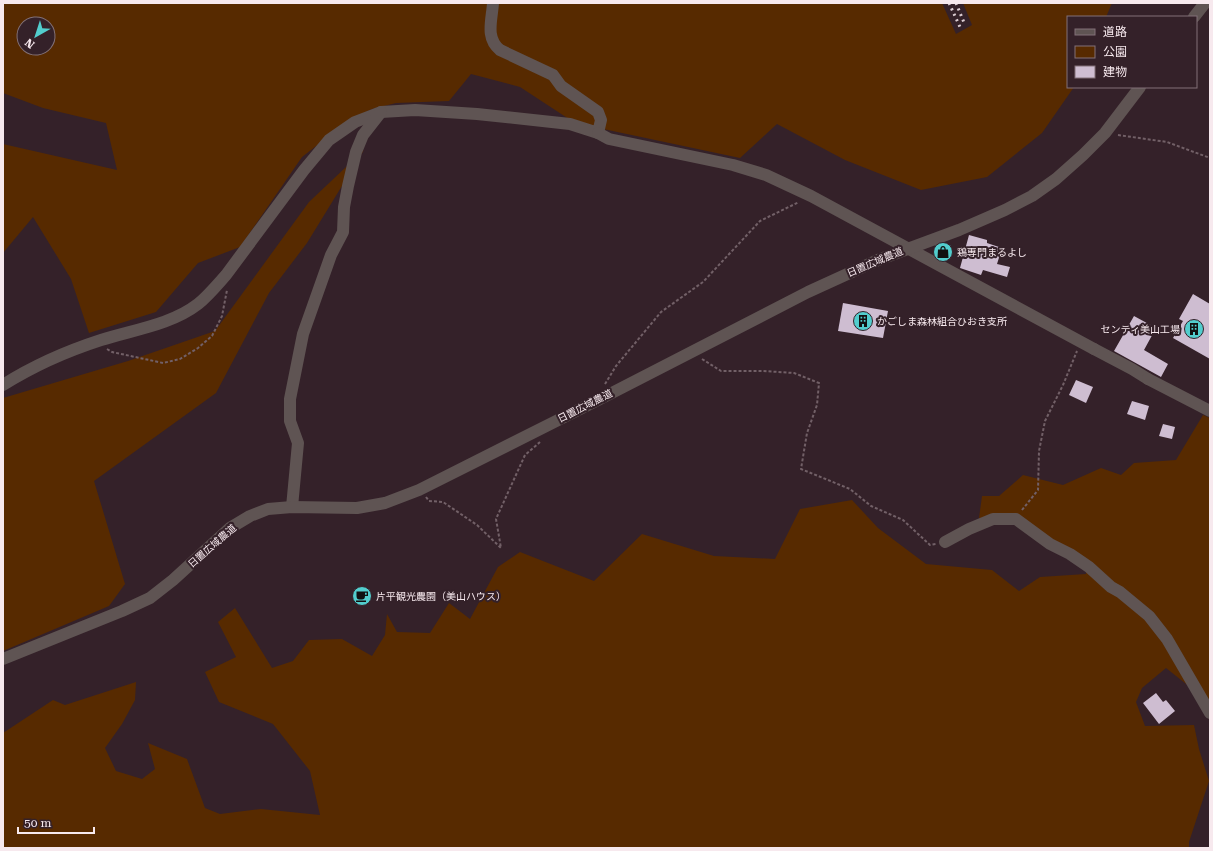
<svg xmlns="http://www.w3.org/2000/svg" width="1213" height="851" font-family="'Roboto Serif','Noto Sans JP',serif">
  <rect width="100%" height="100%" fill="#342129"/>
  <g fill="#572a00" fill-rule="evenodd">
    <path d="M3,3H942L956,34L972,25L963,3H1112L1106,17H1068V87H1074L1042,133L987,177L921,190L845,160L777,124L740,158L575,123L520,87L471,74L449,101L396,103L372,109L351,119L302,157L240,247L198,263L156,312L89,333L71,279L33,217L3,253V144L117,170L106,123L43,108L3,93ZM24,24H48V48H24Z"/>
    <path d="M364,150L307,243L269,293L216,393L94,481L125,584L109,606L3,651V398L128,361L215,331L309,202Z"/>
    <path d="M1203,415L1210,418V703L1166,668L1142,688L1136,702L1145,726L1194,725L1199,749L1209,781L1189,842V848H3V733L53,700L65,705L136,682L135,700L122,724L105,748L116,771L142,779L155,769L148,743L187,759L205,808L220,814L261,809L320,815L310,771L273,724L219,702L205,672L236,657L218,622L235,608L272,668L293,661L309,640L342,639L372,656L385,635L387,614L397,632L430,633L449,603L470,619L498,567L520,552L594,581L642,534L714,556L775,559L800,509L852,500L878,528L926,564L992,570L1019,591L1040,577L1086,574V561L1017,523L979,518L982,496H999L1023,475L1063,485L1101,468L1121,475L1134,463L1176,460Z"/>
  </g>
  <g fill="#cebdd1">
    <path d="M969,235L987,240V243L1002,248L997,264L1010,267L1007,277L983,270L981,275L960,268Z"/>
    <path d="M943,244L950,249L943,259L935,254Z"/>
    <path d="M1193,294L1210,304V359L1173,338L1183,321L1179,319Z"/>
    <path d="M843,303L888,311L883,338L838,331Z"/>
    <path d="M1134,316L1156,328L1144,350L1168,364L1161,377L1114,351Z"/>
    <path d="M1076,380L1093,387L1086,403L1069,395Z"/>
    <path d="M1132,401L1149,406L1145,420L1127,414Z"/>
    <path d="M1163,424L1175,427L1172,439L1159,436Z"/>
    <path d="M1156,693L1163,702L1166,700L1175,711L1159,724L1143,703Z"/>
  </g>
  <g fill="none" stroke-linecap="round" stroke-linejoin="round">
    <g stroke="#726067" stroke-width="2" stroke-dasharray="3 2" stroke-linecap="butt">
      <path d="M1118,135L1167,142L1210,158"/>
      <path d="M107,349L112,352L163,363L180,359L198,348L212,336L222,316L227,290"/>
      <path d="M702,359L721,371H763L794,373L819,383L817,405L807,433L801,469L850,489L871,506L903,520L930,545L936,544"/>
      <path d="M605,384L616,366L661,312L703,282L760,221L799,202"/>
      <path d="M426,497L429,501L443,502L477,525L501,548L496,519L525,455L540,442"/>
      <path d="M1022,510L1038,490L1039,451L1045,421L1063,385L1077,351"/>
    </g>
    <g stroke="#5f5453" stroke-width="12">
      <path d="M1094,349L1132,369L1148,379"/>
      <path d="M3,385C33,366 67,351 101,340C132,330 171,325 198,304C208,296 217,285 226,275L304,170L329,140L355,122L381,112L415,110L477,114L570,124L598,133L601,120L598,112L561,86L553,75L500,50C485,38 492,20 493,3"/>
      <path d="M292,507L298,443L290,421V399L303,334L331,255L343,232L344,207L348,186L356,152L363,135L381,112"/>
      <path d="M945,542L969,529L993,519H1016L1050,544L1070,554L1089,567L1111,587L1120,592L1149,616L1167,639L1210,713"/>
    </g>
    <g stroke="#5f5453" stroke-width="12">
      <path d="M1194,17L1205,3"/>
      <path d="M598,133L609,139L733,165L766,175L811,196L1094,349"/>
      <path d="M1148,379L1210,411"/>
      <path d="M3,659L122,611L150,598L173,580L230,528L250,516L268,509L292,507L357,508L385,503L419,490L602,398L808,292L878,260L959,230L1005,210L1032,196L1056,179L1083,155L1105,133L1140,87"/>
    </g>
    <g stroke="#dccdd3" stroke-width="3" stroke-dasharray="2 4" stroke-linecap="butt">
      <path d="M949,3L960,27"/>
      <path d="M956,3L965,25"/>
    </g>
  </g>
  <defs>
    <symbol id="shop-disc" viewBox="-11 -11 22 22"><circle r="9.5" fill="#52cdcd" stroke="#342129"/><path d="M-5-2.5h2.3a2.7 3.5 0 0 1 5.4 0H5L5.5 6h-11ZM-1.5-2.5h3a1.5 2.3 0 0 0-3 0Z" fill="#111"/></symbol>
    <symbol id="building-disc" viewBox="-11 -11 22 22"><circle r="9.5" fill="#52cdcd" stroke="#342129"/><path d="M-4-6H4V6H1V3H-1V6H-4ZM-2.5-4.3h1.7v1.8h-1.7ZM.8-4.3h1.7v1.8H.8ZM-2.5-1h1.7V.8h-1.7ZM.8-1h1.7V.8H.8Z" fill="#111"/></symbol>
    <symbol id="cafe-disc" viewBox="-11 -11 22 22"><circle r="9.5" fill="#52cdcd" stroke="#342129"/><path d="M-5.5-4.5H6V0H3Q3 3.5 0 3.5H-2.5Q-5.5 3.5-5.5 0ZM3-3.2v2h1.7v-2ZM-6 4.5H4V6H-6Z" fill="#111"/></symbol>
  </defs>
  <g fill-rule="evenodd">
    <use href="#shop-disc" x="932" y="241" width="22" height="22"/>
    <use href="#building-disc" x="852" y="310" width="22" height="22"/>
    <use href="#building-disc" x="1183" y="318" width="22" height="22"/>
    <use href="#cafe-disc" x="351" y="585" width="22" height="22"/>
  </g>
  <g text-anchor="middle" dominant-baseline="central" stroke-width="4" stroke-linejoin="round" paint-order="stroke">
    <g font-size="10" fill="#f7e9ee" stroke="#342129" text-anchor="start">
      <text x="957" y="252">鶏専門まるよし</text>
      <text x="877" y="321">かごしま森林組合ひおき支所</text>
      <text x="1180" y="329" text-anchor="end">センティ美山工場</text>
      <text x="376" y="596">片平観光農園（美山ハウス）</text>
    </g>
    <g font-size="10" fill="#f7e9ee" stroke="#342129">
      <text transform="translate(875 262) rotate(-23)">日置広域農道</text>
      <text transform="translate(585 406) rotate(-27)">日置広域農道</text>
      <text transform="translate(212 546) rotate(-41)">日置広域農道</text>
    </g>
  </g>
  <rect width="1213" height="851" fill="none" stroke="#f7e9ee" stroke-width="8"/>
  <rect x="1067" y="16" width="130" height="72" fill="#342129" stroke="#827178"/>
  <rect x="1075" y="29" width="20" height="6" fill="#5f5453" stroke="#827178"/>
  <text x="1103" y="36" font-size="12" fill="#f7e9ee">道路</text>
  <rect x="1075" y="46" width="20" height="12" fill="#572a00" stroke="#827178"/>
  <text x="1103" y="56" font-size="12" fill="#f7e9ee">公園</text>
  <rect x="1075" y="66" width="20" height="12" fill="#cebdd1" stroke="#827178"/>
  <text x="1103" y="76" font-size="12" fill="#f7e9ee">建物</text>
  <g transform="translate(36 36) rotate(219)"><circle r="19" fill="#342129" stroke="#827178"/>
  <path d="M0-3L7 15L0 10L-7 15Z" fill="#52cdcd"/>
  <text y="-6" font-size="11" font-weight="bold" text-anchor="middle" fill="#f7e9ee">N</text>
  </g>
  <path d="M18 827v6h76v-6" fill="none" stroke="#f7e9ee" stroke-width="2"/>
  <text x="24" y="827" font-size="12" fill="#f7e9ee" stroke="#342129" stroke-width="3" paint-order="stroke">50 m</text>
</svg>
